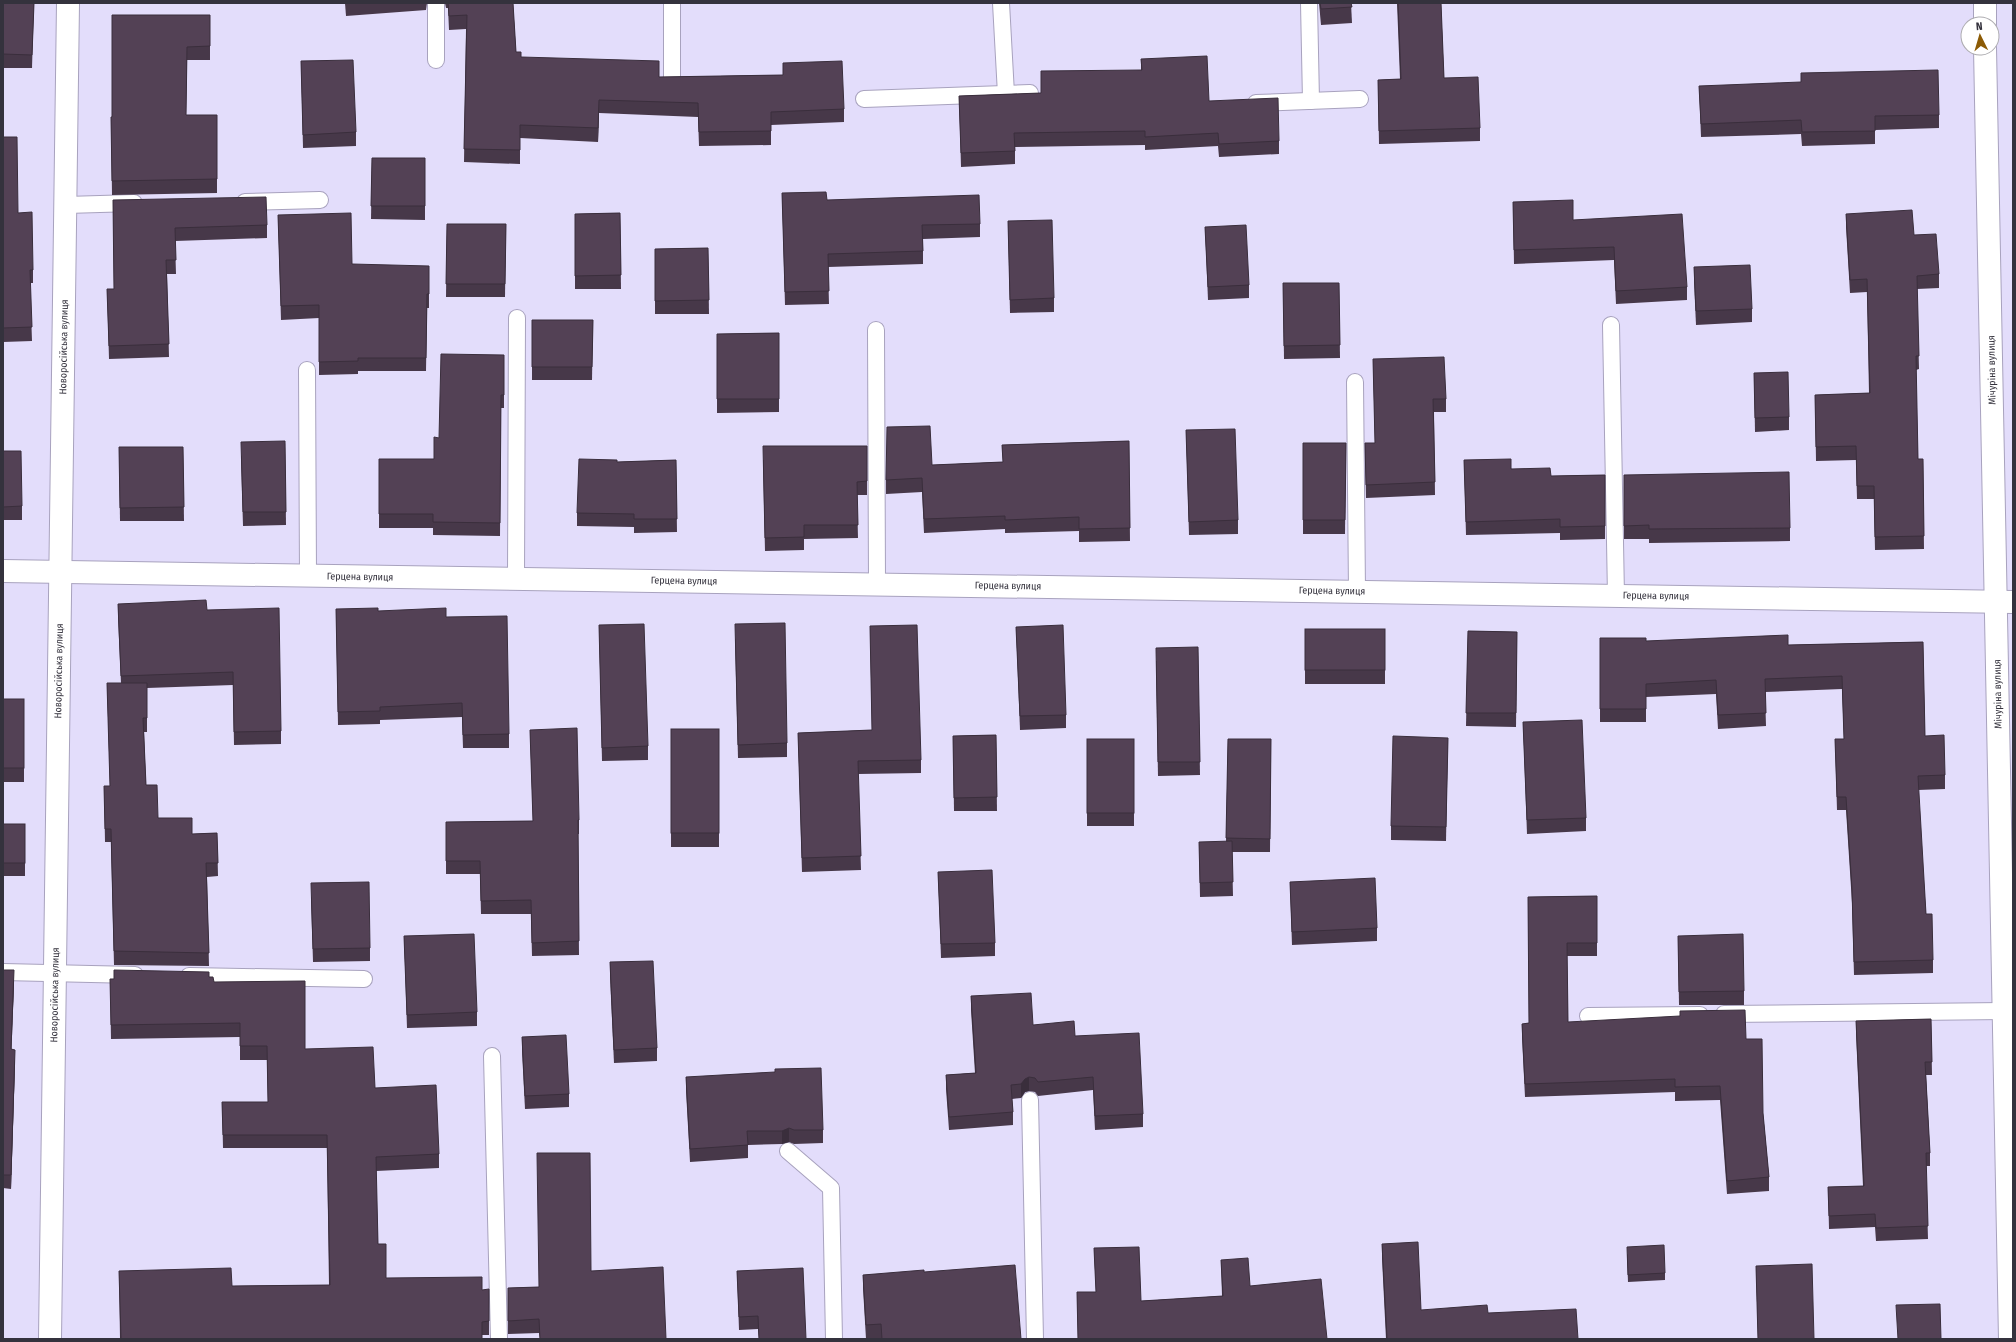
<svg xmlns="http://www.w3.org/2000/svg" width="2016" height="1342" font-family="'Fira Sans Condensed',sans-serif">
  <rect width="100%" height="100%" fill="#e3ddfb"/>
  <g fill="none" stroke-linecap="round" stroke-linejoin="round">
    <defs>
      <g id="lane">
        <path d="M436,3V60"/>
        <path d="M672,3V78"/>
        <path d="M1001,3L1006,94"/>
        <path d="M1309,3L1311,101"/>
        <path d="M864,99L1030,93"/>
        <path d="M1256,103L1360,99"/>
        <path d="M245,202L320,200"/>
        <path d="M66,205L134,203"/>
        <path d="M1611,325L1616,596"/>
        <path d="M876,330L877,584"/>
        <path d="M307,370L308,576"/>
        <path d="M1355,382L1357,592"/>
        <path d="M516,579L517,318"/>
        <path d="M3,972L135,975"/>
        <path d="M189,976L364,979"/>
        <path d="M1724,1014L2004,1011"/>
        <path d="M1588,1016L1700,1015"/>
        <path d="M492,1056L499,1339"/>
        <path d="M1030,1100L1035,1339"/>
        <path d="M788,1151L831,1188L834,1339"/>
      </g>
      <g id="street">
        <path d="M3,571L2013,602"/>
        <path d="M50,1339L68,3"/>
      </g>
      <g id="secondary">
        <path d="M1985,3V24"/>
        <path d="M1985,48L2010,1339"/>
      </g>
    </defs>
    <use href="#lane" stroke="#a8a2be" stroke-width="18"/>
    <use href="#street" stroke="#a8a2be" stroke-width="24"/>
    <use href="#secondary" stroke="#a8a2be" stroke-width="24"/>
    <use href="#lane" stroke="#fff" stroke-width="16"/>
    <use href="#street" stroke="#fff" stroke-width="22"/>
    <use href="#secondary" stroke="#fff" stroke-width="22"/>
  </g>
  <g fill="#473849">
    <path d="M3,3H34L32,68H3Z"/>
    <path d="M345,3H427L426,10L346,16Z"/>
    <path d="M445,3H513L516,52L521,57L659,77L783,75V63L844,109V122L771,125V145L699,146L698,117L599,113L598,142L520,138V164L464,162L466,29L449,30L448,8H446Z"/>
    <path d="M1319,3H1351L1352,23L1321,25Z"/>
    <path d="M1397,3H1441L1444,78L1480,128V141L1379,144L1378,80L1400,79Z"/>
    <path d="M210,15V60H187L186,115H217V193L112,195L111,117H112Z"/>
    <path d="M1141,59L1209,101L1279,141V154L1219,157L1218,146L1145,150V145L1015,147V164L961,167L959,96L1041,93L1141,70Z"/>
    <path d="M301,61L356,132V146L303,148Z"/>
    <path d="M1699,86L1939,115V128L1875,130V144L1802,146L1801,134L1701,137Z"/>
    <path d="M3,137L18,213L33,270V283H30L32,341L3,342Z"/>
    <path d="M372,158H425V220L371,219Z"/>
    <path d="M782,193L827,200L980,224V237L923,239V264L828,267L829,304L785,305Z"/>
    <path d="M113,200L267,225V238L175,241L176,274H167L169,357L109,359L107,289H114Z"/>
    <path d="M1513,202L1573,220L1687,287V300L1616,304L1614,260L1514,264Z"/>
    <path d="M620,213L621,289H575V214Z"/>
    <path d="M1846,214L1914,235L1939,274V288L1917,289L1919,369L1916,370L1918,459H1923L1924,549L1875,550L1874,499H1857L1856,460L1816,461L1815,395L1869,393L1867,292L1850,293L1846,227Z"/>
    <path d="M278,215L352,264L429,280V308H427L426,371H358V374L319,375V318L281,320Z"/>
    <path d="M1008,221L1054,298V312L1010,313Z"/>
    <path d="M447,224H506L505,297H446Z"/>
    <path d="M1205,227L1249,285V298L1208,300Z"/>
    <path d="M708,248L709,314H655V249Z"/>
    <path d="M1694,267L1752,309V322L1696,325L1694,281Z"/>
    <path d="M1283,283H1339L1340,358L1284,359Z"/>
    <path d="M532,320H593L592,380H532Z"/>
    <path d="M779,333V412L717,413V334Z"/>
    <path d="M504,355V408H501L500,536L433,535V528H379V459H434L439,438Z"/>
    <path d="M1373,359L1446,399V412H1434L1435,495L1366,498L1365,443H1375Z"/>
    <path d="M1754,373L1789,417V430L1755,432Z"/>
    <path d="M1186,430L1238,520V534L1189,535Z"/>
    <path d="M285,441L286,525L243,526L241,456Z"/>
    <path d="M1129,441L1130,541L1079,542V531L1005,533V529L924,533L922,492L886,494V480L932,465L1003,462L1002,445Z"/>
    <path d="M1303,443H1346L1345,534H1303Z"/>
    <path d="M867,446V495H857L858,538L804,539V550L765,551L763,460Z"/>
    <path d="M119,447H183L184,521H120Z"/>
    <path d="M3,451L22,506V520H3Z"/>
    <path d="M676,460L677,532L634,533V527L577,526V513L617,462Z"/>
    <path d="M1464,460L1551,476L1605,475V539L1560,540V533L1466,535Z"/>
    <path d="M1624,475L1790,528V541L1649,543V539H1624Z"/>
    <path d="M118,604L207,610L281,731V744L234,745L233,685L147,688V732H144L146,785L158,818L192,834L217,833L218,876L207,877L209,966L114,965L111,842H105L104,786H110L107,683H121L118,617Z"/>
    <path d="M336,609L378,611L446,617L509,734V748H463L462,717L380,720V724L338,725Z"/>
    <path d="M599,625L648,746V760L602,761Z"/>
    <path d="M870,626L921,760V773L858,774L861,870L802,872L798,733L872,730Z"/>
    <path d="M1016,627L1066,715V728L1020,730Z"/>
    <rect x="1305" y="629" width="80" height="55"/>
    <path d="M1468,631L1517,632L1516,727L1466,726Z"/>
    <path d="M735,638L787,743V757L738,758Z"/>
    <path d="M1600,638L1646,641L1788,645L1923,642L1925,736L1945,775V789L1918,790L1926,914L1933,960V973L1854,975L1852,903L1846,810H1837L1835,739H1844L1842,689L1765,692L1766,726L1718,729L1716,694L1646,697V722H1600Z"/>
    <path d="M1198,647L1200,775L1158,776L1156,661Z"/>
    <rect x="3" y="699" width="21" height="83"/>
    <path d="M1523,722L1586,818V831L1527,834Z"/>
    <rect x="671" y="729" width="48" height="118"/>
    <path d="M530,730L579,820V834H578L579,955L532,956L531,914H481L480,874H446V822L533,821Z"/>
    <path d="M996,735L997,811H954L953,736Z"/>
    <path d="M1448,738L1446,841L1391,840V826Z"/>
    <rect x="1087" y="739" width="47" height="87"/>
    <path d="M1228,739H1271L1270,852H1232L1233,896L1200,897L1199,842H1226Z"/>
    <rect x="3" y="824" width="22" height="52"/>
    <path d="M938,872L995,943V956L941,958Z"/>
    <path d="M1290,882L1377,928V941L1292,945Z"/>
    <path d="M1597,896V956H1567L1568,1022L1746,1039L1763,1113L1769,1177V1191L1727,1194L1720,1100L1675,1101V1092L1525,1097L1522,1037V1024L1529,1023L1528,897Z"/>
    <path d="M311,897L370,948V961L313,962Z"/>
    <path d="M404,936L477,1012V1026L407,1028Z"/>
    <path d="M1678,936L1744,991V1005H1679Z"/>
    <path d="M610,962L657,1048V1061L614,1063L610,976Z"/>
    <path d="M3,970L14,984L11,1050L15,1063L11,1189L3,1188Z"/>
    <path d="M209,977L214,982L305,1049L375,1088L439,1154V1168L376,1171L378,1244L386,1278L482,1290L489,1321V1335H482V1339H120L119,1271L232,1286L329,1285L327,1148H223L222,1102H268L267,1060H240V1037L111,1039L110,979Z"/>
    <path d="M971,996L1033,1025L1075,1036L1143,1114V1127L1095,1130L1093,1090L1038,1096L1035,1092L1029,1091L1025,1092L1021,1098L1012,1099L1013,1112V1125L949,1130L946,1089V1075L975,1073L971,1010Z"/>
    <path d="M1931,1019L1932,1075H1926L1930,1153V1166H1926L1928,1239L1876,1241L1875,1227L1829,1229L1828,1187L1863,1186L1856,1034V1021Z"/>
    <path d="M522,1037L569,1094V1107L525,1109L522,1051Z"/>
    <path d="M686,1077L823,1130V1143L794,1144L789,1142L782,1144L748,1145V1158L690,1162L686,1091Z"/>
    <path d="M1382,1244L1421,1310L1488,1313L1578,1339H1386L1382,1258Z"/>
    <path d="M1094,1248L1141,1301L1222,1296L1221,1260L1250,1286L1327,1339H1078L1077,1292H1096Z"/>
    <path d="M1627,1254L1665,1273V1280L1628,1282Z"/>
    <path d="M1756,1266L1814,1339H1758Z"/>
    <path d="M591,1271L666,1339H540L539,1333L508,1334V1288L539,1287Z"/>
    <path d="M737,1271L806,1339H759L758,1329L739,1330Z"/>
    <path d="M924,1272L1021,1339H881V1338L866,1339L863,1288V1275Z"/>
  </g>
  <g fill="#3a2e3c">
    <path d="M599,100V113L598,142V128Z"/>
    <path d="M14,970V984L11,1063V1049Z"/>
    <path d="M15,1050V1063L11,1189V1175Z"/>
    <path d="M1029,1077V1091L1025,1092L1021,1098V1084L1025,1079Z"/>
    <path d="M789,1128V1142L782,1144V1131Z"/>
  </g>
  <g fill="#534155" stroke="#3a2e3c">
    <path d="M3,3H34L32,55L3,54Z"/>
    <path d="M448,3H513L516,52H521V57L659,61V77L783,75V63L842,61L844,109L771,112V131L699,132L698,103L599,100L598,128L520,125V150L464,149L467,15L449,16Z"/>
    <path d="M1320,3H1351L1352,7L1321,9Z"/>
    <path d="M1398,3H1441L1444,78L1478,77L1480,128L1379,131L1378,80L1401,79Z"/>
    <path d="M112,15H210V46L187,47L186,115H217V179L112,181L111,117H112Z"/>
    <path d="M1207,56L1209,101L1278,98L1279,141L1219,144L1218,133L1145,137V131L1014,133L1015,151L961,153L959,96L1041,93V71L1142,70L1141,59Z"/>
    <path d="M353,60L356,132L303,135L301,61Z"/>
    <path d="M1938,70L1939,115L1875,116V131L1802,132L1801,120L1701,124L1699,86L1801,82V73Z"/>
    <path d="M3,137H17L18,213L32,212L33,270H30L32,327L3,328Z"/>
    <path d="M372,158H425V206H371Z"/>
    <path d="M826,192L827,200L979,195L980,224L922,225L923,251L828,254L829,291L785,292L782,193Z"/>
    <path d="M266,197L267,225L175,228L176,260H166L169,344L109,346L107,289H114L113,200Z"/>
    <path d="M1573,200V220L1682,214L1687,287L1616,291L1614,247L1514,250L1513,202Z"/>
    <path d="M1912,210L1914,235L1936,234L1939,274L1917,276L1919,356H1916L1918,459H1923L1924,536L1875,537L1874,486H1857L1856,446L1816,447L1815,395L1870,393L1867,279L1850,280L1846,214Z"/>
    <path d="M351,213L352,264L429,266V294H427L426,358H358V361L319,362V305L281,306L278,215Z"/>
    <path d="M620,213L621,275L575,276V214Z"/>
    <path d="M1052,220L1054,298L1010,300L1008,221Z"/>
    <path d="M447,224H506L505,284H446Z"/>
    <path d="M1246,225L1249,285L1208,287L1205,227Z"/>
    <path d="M708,248L709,300L655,301V249Z"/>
    <path d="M1750,265L1752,309L1696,311L1694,267Z"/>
    <path d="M1283,283H1339L1340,345L1284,346Z"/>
    <path d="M532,320H593L592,367H532Z"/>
    <path d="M779,333V399H717V334Z"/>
    <path d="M441,354L504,355V395H501L500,523L433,522V514H379V459H434V437L439,438Z"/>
    <path d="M1444,357L1446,399H1433L1435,482L1366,485L1365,443H1375L1373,359Z"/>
    <path d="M1788,372L1789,417L1755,418L1754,373Z"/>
    <path d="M930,426L932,465L1003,462L1002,445L1129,441L1130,528L1079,529V517L1005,520V516L924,519L922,478L886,480L887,427Z"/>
    <path d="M1235,429L1238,520L1189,522L1186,430Z"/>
    <path d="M285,441L286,512H243L241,442Z"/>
    <path d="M1303,443H1346L1345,520H1303Z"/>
    <path d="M763,446H867V481L857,482L858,525H804V537L765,538Z"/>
    <path d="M119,447H183L184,507L120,508Z"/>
    <path d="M3,451H21L22,506L3,507Z"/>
    <path d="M579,459L617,460V462L676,460L677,519H634V514L577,513Z"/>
    <path d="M1511,459V469L1550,468L1551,476L1605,475V526L1560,527V519L1466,522L1464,460Z"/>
    <path d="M1789,472L1790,528L1649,529V525L1624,526V475Z"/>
    <path d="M206,600L207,610L279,608L281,731L234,732L233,672L121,676L118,604Z"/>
    <path d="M378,608V611L446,608V617L507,616L509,734L463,735L462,703L380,707V711L338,712L336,609Z"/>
    <path d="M785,623L787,743L738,745L735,624Z"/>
    <path d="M644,624L648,746L602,748L599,625Z"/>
    <path d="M917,625L921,760L858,761L861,856L802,858L798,733L872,730L870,626Z"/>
    <path d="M1063,625L1066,715L1020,716L1016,627Z"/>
    <rect x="1305" y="629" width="80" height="41"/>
    <path d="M1468,631L1517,632L1516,713H1466Z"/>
    <path d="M1788,635V645L1923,642L1925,736L1944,735L1945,775L1918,776L1926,914H1932L1933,960L1854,962L1852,889L1846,797H1837L1835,739H1844L1842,676L1765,679L1766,713L1718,715L1716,680L1646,684V709H1600V638H1646V641Z"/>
    <path d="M1198,647L1200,762H1158L1156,648Z"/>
    <path d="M107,683H147V718H143L146,785H157L158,818H192V834L217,833L218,863H206L209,953L114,951L111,829H105L104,786H110Z"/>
    <rect x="3" y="699" width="21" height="69"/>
    <path d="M1582,720L1586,818L1527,820L1523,722Z"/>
    <path d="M577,728L579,820H578L579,941L532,943L531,900L481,901L480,861H446V822L533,821L530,730Z"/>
    <rect x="671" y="729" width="48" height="104"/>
    <path d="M996,735L997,797L954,798L953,736Z"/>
    <path d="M1393,736L1448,738L1446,827L1391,826Z"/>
    <rect x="1087" y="739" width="47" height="74"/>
    <path d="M1228,739H1271L1270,839L1226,838Z"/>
    <rect x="3" y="824" width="22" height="39"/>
    <path d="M1232,841L1233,882L1200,883L1199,842Z"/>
    <path d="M992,870L995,943L941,944L938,872Z"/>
    <path d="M1375,878L1377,928L1292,932L1290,882Z"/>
    <path d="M369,882L370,948L313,949L311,883Z"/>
    <path d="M1597,896V943H1567L1568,1022L1680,1016V1011L1745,1010L1746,1039H1762L1763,1113L1769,1177L1727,1181L1720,1086L1675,1087V1079L1525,1084L1522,1024L1529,1023L1528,897Z"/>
    <path d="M474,934L477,1012L407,1015L404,936Z"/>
    <path d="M1743,934L1744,991L1679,992L1678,936Z"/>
    <path d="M653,961L657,1048L614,1050L610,962Z"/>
    <path d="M3,970H14L11,1049L15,1050L11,1175H3Z"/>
    <path d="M114,970L209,972V977H213L214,982L305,981V1049L373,1047L375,1088L436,1085L439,1154L376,1157L378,1244H386V1278L482,1277V1290L489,1289V1321L482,1322V1339H121L119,1271L231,1268L232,1286L330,1285L327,1135H223L222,1102H268L267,1046H240V1023L111,1025L110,979H114Z"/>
    <path d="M1031,993L1033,1025L1074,1021L1075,1036L1139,1033L1143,1114L1095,1116L1093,1077L1038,1082L1035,1078L1029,1077L1025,1079L1021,1084L1011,1085L1013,1112L949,1117L946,1075L976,1073L971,996Z"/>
    <path d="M1931,1019L1932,1062H1925L1930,1153H1926L1928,1226L1876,1228L1875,1214L1829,1216L1828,1187L1864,1186L1856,1021Z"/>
    <path d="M566,1035L569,1094L525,1096L522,1037Z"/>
    <path d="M821,1068L823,1130H794L789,1128L782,1131H747L748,1145L690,1149L686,1077L775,1072V1069Z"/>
    <path d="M537,1153H590L591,1271L663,1267L666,1339H540L539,1319L508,1321V1288L539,1287Z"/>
    <path d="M1418,1242L1421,1310L1487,1305L1488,1313L1576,1309L1578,1339H1387L1382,1244Z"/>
    <path d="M1664,1245L1665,1273L1628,1275L1627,1247Z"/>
    <path d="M1139,1247L1141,1301L1223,1296L1221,1260L1248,1258L1250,1286L1321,1279L1327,1339H1078L1077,1292H1096L1094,1248Z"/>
    <path d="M1812,1264L1814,1339H1758L1756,1266Z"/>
    <path d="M1015,1265L1021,1339H882L881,1324L866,1325L863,1275L924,1270V1272Z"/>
    <path d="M803,1268L806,1339H759L758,1316L739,1317L737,1271Z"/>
    <path d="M1940,1304L1941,1339H1898L1896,1305Z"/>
  </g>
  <g text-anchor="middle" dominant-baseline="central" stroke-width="4" stroke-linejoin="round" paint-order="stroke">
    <g font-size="10" fill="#34323d" stroke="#fff">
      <text transform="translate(64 347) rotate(-89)">Новоросійська вулиця</text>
      <text transform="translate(1992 370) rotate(-91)">Мічуріна вулиця</text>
      <text transform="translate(360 577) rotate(1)">Герцена вулиця</text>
      <text transform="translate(684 581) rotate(1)">Герцена вулиця</text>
      <text transform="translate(1008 586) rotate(1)">Герцена вулиця</text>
      <text transform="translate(1332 591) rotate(1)">Герцена вулиця</text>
      <text transform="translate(1656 596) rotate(1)">Герцена вулиця</text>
      <text transform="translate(59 671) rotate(-89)">Новоросійська вулиця</text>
      <text transform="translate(1998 694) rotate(-91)">Мічуріна вулиця</text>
      <text transform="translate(55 995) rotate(-89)">Новоросійська вулиця</text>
    </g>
  </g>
  <rect width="2016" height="1342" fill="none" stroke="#34323d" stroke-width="8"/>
  <g transform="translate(1980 36) rotate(355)"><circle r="19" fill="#ffffff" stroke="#aeadb1"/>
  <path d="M0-3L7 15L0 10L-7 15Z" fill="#8c5b05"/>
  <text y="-6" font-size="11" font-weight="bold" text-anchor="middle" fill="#34323d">N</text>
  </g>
</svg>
